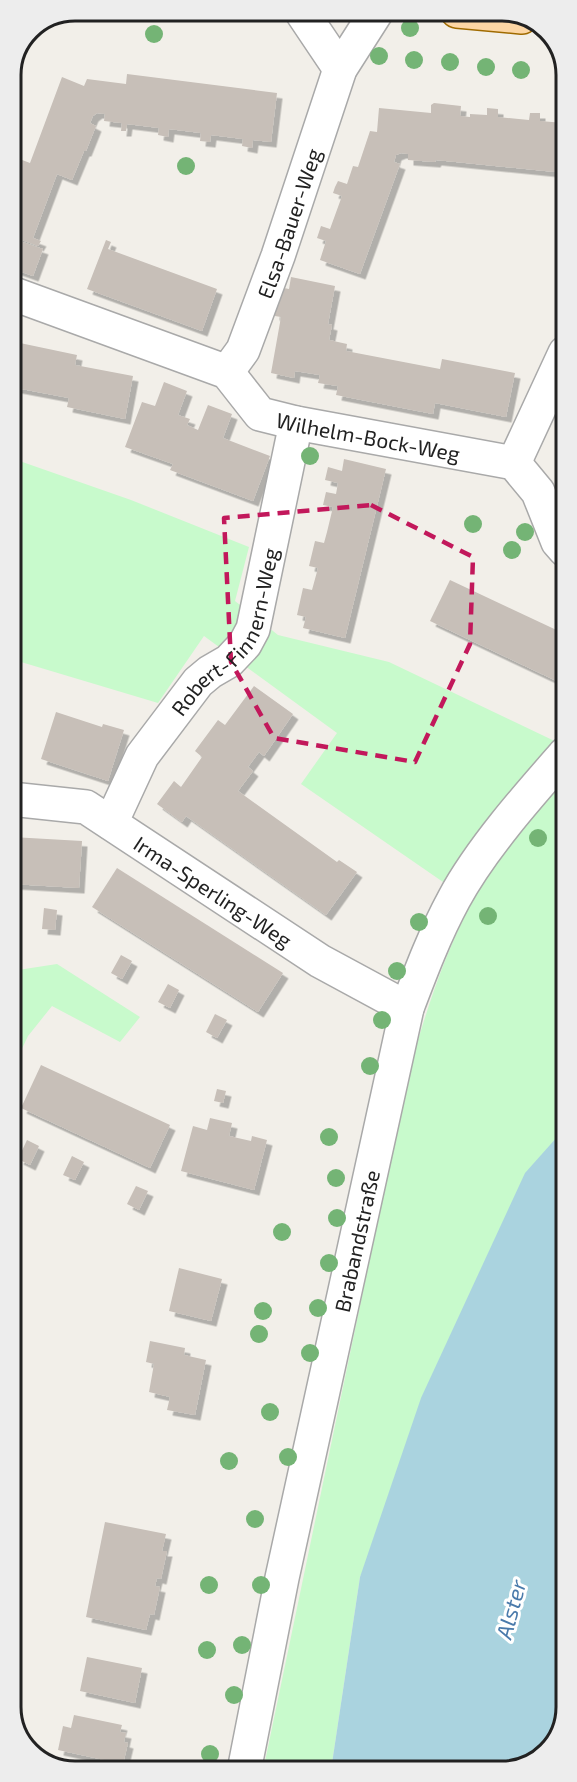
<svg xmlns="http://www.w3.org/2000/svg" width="577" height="1782" font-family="'Exo 2',sans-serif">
  <defs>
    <filter id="shadow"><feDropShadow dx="5.5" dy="5.5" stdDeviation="0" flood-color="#0004"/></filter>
  </defs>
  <rect width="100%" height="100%" fill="#f2efe9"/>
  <g fill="#c8facc">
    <path d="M11,458L131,500L249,547L235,601L278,635L389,662L565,746L566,1127L559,1136L360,1577L331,1770L263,1771L410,1066C428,1007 443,957 472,902L301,784L337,733L204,636L158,703L11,659Z"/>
    <path d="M57,964L140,1017L120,1042L52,1006L28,1036L18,1057L12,1054V979L18,970Z"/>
  </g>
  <path fill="#aad3df" d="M566,1127V1708L553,1747L519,1769L331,1770L360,1577L421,1398L525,1173Z"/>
  <g fill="#c7bfb8" filter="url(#shadow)">
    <path d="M127,74L277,93L271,142L253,140L252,148L242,146L243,139L211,135L210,142L200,141L201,133L169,129L168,137L158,135L159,128L127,124L126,131H121L122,123L104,121L105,114L97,113L93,116L90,123L96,126L86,151H84L72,180L57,174L33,238L41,241L38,246L11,236V174L17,158L30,163L62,77L84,86L87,79L126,84Z"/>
    <path d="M434,103L461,106L460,116L470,117V114L487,115V108L498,109V117L529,120L530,113H540V121L564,123L565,173L436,160L435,162L408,160V154L401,153L396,155L394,162L400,164L360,274L320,260L326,241L317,238L321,226L330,229L342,196L333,193L335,187L338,181L347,184L353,166L358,167L370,131L377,132L379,108L431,113V105Z"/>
    <path d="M11,238L43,249L33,276L11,268Z"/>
    <path d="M106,240L111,242L108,249L217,289L202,331L87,289Z"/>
    <path d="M291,277L335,286L328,324L332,325L329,340L347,344L346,351L440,369L442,359L515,373L506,417L435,403L433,414L336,395L338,386L318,383L320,375L295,371L294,378L271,373L281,317L275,316L274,314L279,287L289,289Z"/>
    <path d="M20,343L77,355L75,365L133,376L125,419L67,407L69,398L11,387V350L19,351Z"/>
    <path d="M164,382L187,391L178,415L190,419L187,425L198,430L208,405L232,414L223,438L270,456L253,501L170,470L173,464L125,447L142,402L155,406Z"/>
    <path d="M344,459L386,469L345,638L303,628L306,617L297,615L303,588L312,590L318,568L309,566L315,541L324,543L327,532L333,507L323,505L326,492L336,494L338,483L325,480L328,467L342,471Z"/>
    <path d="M565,475V503L558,498L564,492L556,486Z"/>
    <path d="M450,580L565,634V679L563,684L430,621Z"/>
    <path d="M254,686L293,714L264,756L259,752L248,767L253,771L238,791L337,862L339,860L357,872L326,915L186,816L182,822L157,804L174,781L181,787L202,757L195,751L218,720L225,725Z"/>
    <path d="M56,712L102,727L103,724L124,730L108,781L41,759Z"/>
    <path d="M12,837L82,841L79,888L12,884Z"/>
    <path d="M117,868L283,973L258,1012L92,907Z"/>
    <path d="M44,908L57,910L55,930L42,929Z"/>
    <path d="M121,955L132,961L122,979L111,973Z"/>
    <path d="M168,984L179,990L170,1008L158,1002Z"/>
    <path d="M215,1014L227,1020L217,1038L206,1032Z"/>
    <path d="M41,1065L170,1125L150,1168L21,1108Z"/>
    <path d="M217,1089L226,1091L223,1103L214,1101Z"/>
    <path d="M210,1118L232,1123L229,1136L251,1141L252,1136L267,1140L254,1190L181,1171L193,1126L207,1130Z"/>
    <path d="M27,1140L39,1146L30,1165L18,1159Z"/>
    <path d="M72,1156L84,1162L75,1180L63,1175Z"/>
    <path d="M136,1186L148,1191L139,1210L127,1204Z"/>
    <path d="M179,1268L222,1279L211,1321L169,1311Z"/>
    <path d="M150,1341L185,1348L184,1355L206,1360L195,1415L167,1410L170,1397L149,1392L154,1364L146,1362Z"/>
    <path d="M105,1522L166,1534L162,1551H167L161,1579L157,1578L155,1586L160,1587L154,1615L150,1614L146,1630L86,1617Z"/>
    <path d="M87,1657L142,1668L135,1703L80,1691Z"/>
    <path d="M74,1715L122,1725L120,1732L126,1733L124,1742L128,1743L123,1764L58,1750L63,1726L71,1728Z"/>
  </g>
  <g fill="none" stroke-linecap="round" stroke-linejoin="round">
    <defs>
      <g id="minor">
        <path d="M301,11L340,69"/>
        <path id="s1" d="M11,293L227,372L260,414L296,423L514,463L538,492L558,542L565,550"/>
        <path id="s2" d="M227,372L243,350L278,256L340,69L377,11"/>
        <path d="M514,463L565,353"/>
        <path id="s3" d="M11,799L86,807L320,961L407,1008"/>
        <path id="s4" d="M111,823L142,756L198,682L210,672L229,661L245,644L253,629L296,423"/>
        <path id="s5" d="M244,1771L282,1578L407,1008C421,971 435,934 454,899C481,849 528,796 565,754"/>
      </g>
      <path id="major" d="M457,11L522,17"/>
    </defs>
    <use href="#minor" stroke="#a9a9a9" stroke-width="36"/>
    <use href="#major" stroke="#a06b00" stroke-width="36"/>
    <use href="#minor" stroke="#fff" stroke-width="33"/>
    <use href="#major" stroke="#fcd6a4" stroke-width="33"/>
  </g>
  <g fill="#74b475">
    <circle cx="410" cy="28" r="9"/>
    <circle cx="154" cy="34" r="9"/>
    <circle cx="379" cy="56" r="9"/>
    <circle cx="414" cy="60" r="9"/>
    <circle cx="450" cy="62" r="9"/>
    <circle cx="486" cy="67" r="9"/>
    <circle cx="521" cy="70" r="9"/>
    <circle cx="186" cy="166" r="9"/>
    <circle cx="310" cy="456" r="9"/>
    <circle cx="473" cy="524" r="9"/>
    <circle cx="525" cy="532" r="9"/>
    <circle cx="512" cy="550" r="9"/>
    <circle cx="538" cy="838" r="9"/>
    <circle cx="488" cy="916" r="9"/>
    <circle cx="419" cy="922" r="9"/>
    <circle cx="397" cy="971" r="9"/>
    <circle cx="382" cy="1020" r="9"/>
    <circle cx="370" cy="1066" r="9"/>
    <circle cx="329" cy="1137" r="9"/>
    <circle cx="336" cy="1178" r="9"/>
    <circle cx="337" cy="1218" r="9"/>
    <circle cx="282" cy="1232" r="9"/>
    <circle cx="329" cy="1263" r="9"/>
    <circle cx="318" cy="1308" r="9"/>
    <circle cx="263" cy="1311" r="9"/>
    <circle cx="259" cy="1334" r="9"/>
    <circle cx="310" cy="1353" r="9"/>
    <circle cx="270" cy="1412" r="9"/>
    <circle cx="288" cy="1457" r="9"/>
    <circle cx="229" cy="1461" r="9"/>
    <circle cx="255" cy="1519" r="9"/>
    <circle cx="209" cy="1585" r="9"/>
    <circle cx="261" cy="1585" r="9"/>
    <circle cx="242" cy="1645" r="9"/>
    <circle cx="207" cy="1650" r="9"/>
    <circle cx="234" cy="1695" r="9"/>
    <circle cx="210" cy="1754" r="9"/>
  </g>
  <path fill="none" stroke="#c2185b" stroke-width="4.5" stroke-dasharray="12 8" stroke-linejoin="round" d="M371,505L473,557L470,644L415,762L274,738L231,662L224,518Z"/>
  <g text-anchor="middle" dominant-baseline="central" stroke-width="6" stroke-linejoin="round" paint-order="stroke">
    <g font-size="21" fill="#222" stroke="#fff">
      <text stroke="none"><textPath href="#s2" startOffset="162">Elsa-Bauer-Weg</textPath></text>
      <text stroke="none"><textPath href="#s1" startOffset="394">Wilhelm-Bock-Weg</textPath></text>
      <text stroke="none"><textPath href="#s4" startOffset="228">Robert-Finnern-Weg</textPath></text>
      <text stroke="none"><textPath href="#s3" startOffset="228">Irma-Sperling-Weg</textPath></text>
      <text stroke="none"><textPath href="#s5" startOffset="542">Brabandstraße</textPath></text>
    </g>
    <g font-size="22" font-style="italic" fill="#4a7aab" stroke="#fff">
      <text transform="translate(510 1609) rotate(-75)">Alster</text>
    </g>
  </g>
  <path d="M0 0H577V1782H0ZM75 21H502A54 54 0 0 1 556 75V1707A54 54 0 0 1 502 1761H75A54 54 0 0 1 21 1707V75A54 54 0 0 1 75 21Z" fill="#ededed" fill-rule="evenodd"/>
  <path fill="none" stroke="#222" stroke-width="3" d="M75 21H502A54 54 0 0 1 556 75V1707A54 54 0 0 1 502 1761H75A54 54 0 0 1 21 1707V75A54 54 0 0 1 75 21Z"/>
</svg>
